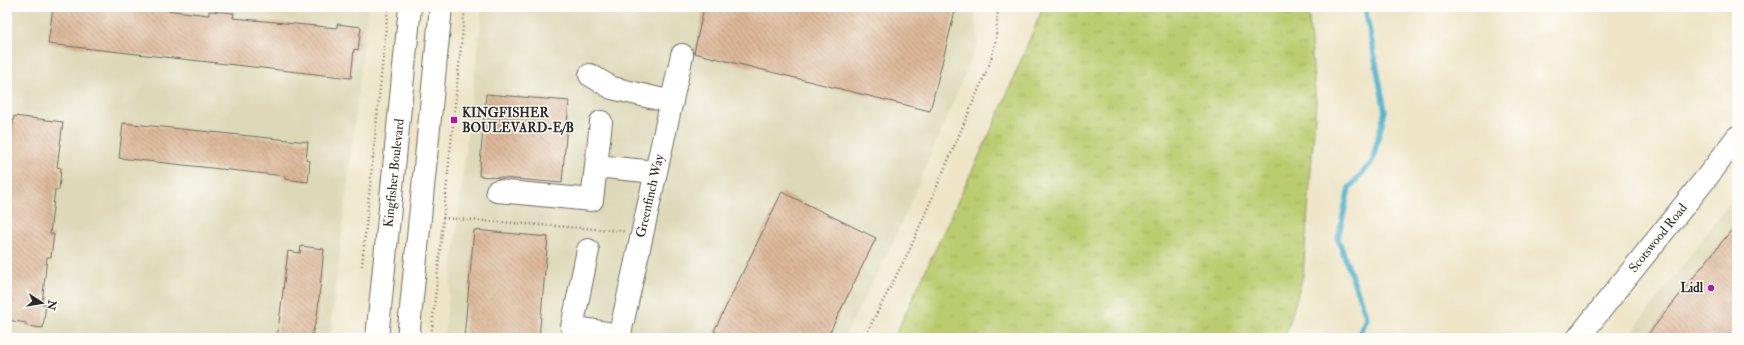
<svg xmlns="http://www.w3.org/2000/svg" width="1744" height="345" font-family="'IM FELL Double Pica',serif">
  <defs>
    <pattern id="grass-tufts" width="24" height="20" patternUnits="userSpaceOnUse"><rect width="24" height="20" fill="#bbcc6f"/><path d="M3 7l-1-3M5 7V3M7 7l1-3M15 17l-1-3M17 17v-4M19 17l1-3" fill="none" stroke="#a1af60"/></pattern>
    <pattern id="building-back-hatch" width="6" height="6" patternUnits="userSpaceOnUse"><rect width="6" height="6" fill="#dcb798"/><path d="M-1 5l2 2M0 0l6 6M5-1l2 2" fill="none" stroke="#b3957c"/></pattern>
  </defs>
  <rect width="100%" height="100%" fill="#fdfcf7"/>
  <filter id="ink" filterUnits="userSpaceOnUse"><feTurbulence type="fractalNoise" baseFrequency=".025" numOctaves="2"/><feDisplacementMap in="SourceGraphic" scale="8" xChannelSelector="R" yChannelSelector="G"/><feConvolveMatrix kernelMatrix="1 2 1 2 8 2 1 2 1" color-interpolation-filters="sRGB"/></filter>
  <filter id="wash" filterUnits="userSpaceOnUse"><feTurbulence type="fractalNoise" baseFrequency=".012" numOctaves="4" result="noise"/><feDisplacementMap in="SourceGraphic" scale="16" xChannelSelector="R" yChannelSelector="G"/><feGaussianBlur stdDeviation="0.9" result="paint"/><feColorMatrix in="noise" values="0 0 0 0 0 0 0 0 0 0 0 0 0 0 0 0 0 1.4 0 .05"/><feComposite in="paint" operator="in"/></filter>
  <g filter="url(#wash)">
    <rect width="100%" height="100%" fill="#eee5c7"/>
    <g fill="#ddd8b7">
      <path d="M7,7H368L330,338H7Z"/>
      <path d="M482,7H973L979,41L894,241L844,338H444Z"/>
      <path d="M1737,192V338H1628L1722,213Z"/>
    </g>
    <path fill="url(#grass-tufts)" stroke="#737c4d" d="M1043,7H1308L1316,103L1303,276L1285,338H894L1000,111Z"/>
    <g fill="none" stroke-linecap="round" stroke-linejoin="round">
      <path stroke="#4db2cc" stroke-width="5.5" d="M1357,338L1367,318L1338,239L1349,188L1372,162L1385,111L1365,7"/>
    </g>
    <g id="blocks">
      <g fill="url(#building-back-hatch)">
        <path d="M53,7H140L209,15V11L234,13L233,18L337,28V24L361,27L358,50L354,49L351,78L48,44Z"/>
        <path d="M704,7H956L930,111L694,53Z"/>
        <path d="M486,94L569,101L562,183L479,176Z"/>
        <path d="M14,116L63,122L57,167L61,168L59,190H55L50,234H54L51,257H47L42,304H46L43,328L26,326V323L7,320V179Z"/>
        <path d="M123,123L308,142L306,160L310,161L308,182L285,179V176L119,158Z"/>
        <path d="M782,192L876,238L827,338H729L714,331Z"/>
        <path d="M1737,223V338H1645Z"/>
        <path d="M474,230L548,237L539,338H464Z"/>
        <path d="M301,246L324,249L317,317L311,338H277L288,251L300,253Z"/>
      </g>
    </g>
  </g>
  <g filter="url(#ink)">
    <use href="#blocks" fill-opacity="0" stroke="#6f6c62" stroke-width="1"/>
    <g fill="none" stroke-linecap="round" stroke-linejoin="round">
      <defs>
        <g id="minor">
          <path d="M590,75L612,88L672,102"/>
          <path d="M596,166L601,122"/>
          <path d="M497,191L592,200L596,166L655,172"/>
          <path d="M588,250L572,327L620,335"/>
          <path d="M377,338L410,7"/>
          <path d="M408,338L441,7"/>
          <path d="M619,338L682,55"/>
        </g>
        <path id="major" d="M1578,338L1715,167L1737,137"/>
      </defs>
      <use href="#minor" stroke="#6f6c62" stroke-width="24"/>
      <use href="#major" stroke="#6f6c62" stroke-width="24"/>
      <g stroke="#6f6c62" stroke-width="2.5" stroke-dasharray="1 3" stroke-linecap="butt">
        <path d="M443,218L624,231"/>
        <path d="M362,266L388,7"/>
        <path d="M431,338L465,7"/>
        <path d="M864,338L910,249L990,63L996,39L998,7"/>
      </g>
      <use href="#minor" stroke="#fff" stroke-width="22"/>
      <use href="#major" stroke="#fff" stroke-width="22"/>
    </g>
  </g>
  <g fill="#b5179e" stroke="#fdfcf7" stroke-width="1.5">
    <rect x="450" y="116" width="8" height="8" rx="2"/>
    <circle cx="1711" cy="288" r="4"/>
  </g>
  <g text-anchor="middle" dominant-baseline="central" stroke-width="3" stroke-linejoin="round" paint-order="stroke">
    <g font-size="13" font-weight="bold" fill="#2b2b2b" stroke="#fdfcf7" text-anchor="start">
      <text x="462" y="113">KINGFISHER<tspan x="462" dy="15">BOULEVARD-E/B</tspan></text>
      <text x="1703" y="288" text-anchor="end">Lidl</text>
    </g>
    <g font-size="13" fill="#2b2b2b" stroke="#fdfcf7">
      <text transform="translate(394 173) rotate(-84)">Kingfisher Boulevard</text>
      <text transform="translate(650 196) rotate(-77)">Greenfinch Way</text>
      <text transform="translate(1658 238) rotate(-51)">Scotswood Road</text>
    </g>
  </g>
  <rect width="1744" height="345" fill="none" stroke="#fdfcf7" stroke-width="24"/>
  <g transform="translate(42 303) rotate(102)" stroke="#fdfcf7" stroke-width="3" paint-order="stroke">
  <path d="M0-3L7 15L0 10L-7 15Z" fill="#2b2b2b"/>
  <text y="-6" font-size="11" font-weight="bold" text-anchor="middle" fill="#2b2b2b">N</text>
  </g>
</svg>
